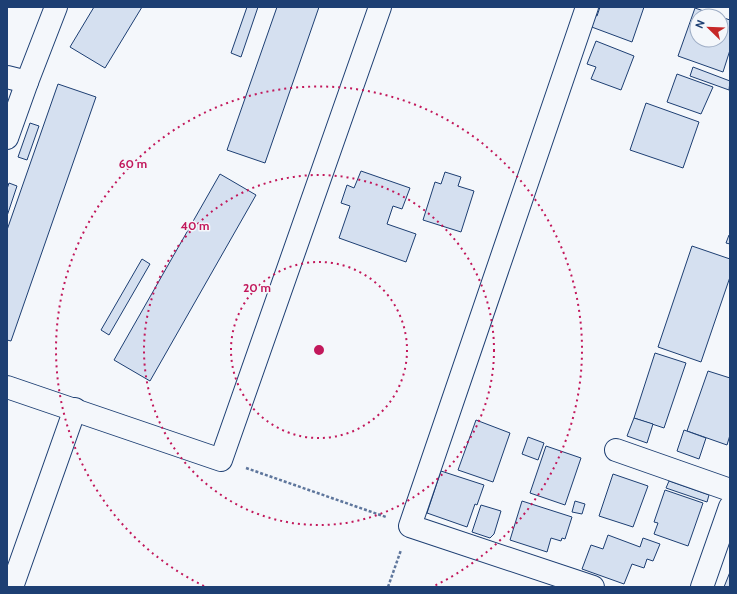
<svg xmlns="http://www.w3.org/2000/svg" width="737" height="594" font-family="Cabin,sans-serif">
  <rect width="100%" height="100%" fill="#f4f7fb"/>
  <g fill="#d5e0f0" stroke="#1d3f73">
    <path d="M94,7H142L105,68L70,47Z"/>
    <path d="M247,7H258L241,57L231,53Z"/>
    <path d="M277,7H319L265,163L227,150Z"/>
    <path d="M600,7H644L632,42L589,26L593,14L597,16Z"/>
    <path d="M695,8L718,16H697V40H721V17L730,20V50L723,72L678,56Z"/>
    <path d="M596,41L634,56L621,90L591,79L596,67L587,64Z"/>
    <path d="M693,67L730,81L729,90L690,76Z"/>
    <path d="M677,74L713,87L701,114L667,102Z"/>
    <path d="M58,84L96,97L11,341L7,340V230Z"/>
    <path d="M646,103L699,122L683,168L630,150Z"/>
    <path d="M30,123L39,126L27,160L18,157Z"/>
    <path d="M361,171L410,188L402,209L393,206L387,224L416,234L406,262L339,238L350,206L341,203L347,185L354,188Z"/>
    <path d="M445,172L461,177L458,186L474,191L461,232L423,220L435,182L441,184Z"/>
    <path d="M220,174L256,195L150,381L114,360Z"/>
    <path d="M9,183L17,186L7,216V189Z"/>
    <path d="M729,235H730V244L726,243Z"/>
    <path d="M692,246L730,259V277L701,362L658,347Z"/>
    <path d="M142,259L150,264L109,335L101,330Z"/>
    <path d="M655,353L686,363L664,428L634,418Z"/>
    <path d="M708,371L730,378V435L727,445L687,431Z"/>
    <path d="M634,418L653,424L647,443L627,436Z"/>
    <path d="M476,420L510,433L493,482L458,470Z"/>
    <path d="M684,430L706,438L699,459L677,451Z"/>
    <path d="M528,437L544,443L538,460L522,454Z"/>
    <path d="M546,446L581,458L565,505L530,493Z"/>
    <path d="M441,471L484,485L477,505L475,504L467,527L427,513Z"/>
    <path d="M613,474L648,486L633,527L599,516Z"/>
    <path d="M669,481L709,495L707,502L666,488Z"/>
    <path d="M665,490L703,503L688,546L654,534L658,523L654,522Z"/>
    <path d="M522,501L572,517L565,539L562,538L561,541L551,538L547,552L510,540Z"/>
    <path d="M575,501L585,504L582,514L572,512Z"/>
    <path d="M481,505L501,511L494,534L490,538L472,532Z"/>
    <path d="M608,535L640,547L643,538L660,544L653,561L647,559L644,568L632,564L624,584L582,569L591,545L603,549Z"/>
    <path d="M730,572V587H724Z"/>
  </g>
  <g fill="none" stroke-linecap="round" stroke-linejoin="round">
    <defs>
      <g id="minor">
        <path d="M587,7L410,526L593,587"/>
        <path d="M7,77L27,82"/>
        <path d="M7,138L27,82L56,7"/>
        <path d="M7,387L221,460L380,7"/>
        <path d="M616,450L730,490"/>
        <path d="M12,587L75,409"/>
        <path d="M702,587L730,507"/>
      </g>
    </defs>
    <use href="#minor" stroke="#1d3f73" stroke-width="24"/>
    <g stroke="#5e769c" stroke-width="2.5" stroke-dasharray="3 2" stroke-linecap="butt">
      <path d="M246,468L386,517"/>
      <path d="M388,587L401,550"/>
    </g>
    <use href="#minor" stroke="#f4f7fb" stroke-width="22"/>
  </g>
  <g fill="none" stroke="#c2185b" stroke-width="2" stroke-dasharray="2 4">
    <circle cx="319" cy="350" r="88"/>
    <circle cx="319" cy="350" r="175"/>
    <path d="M204 586A263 263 0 1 1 434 586"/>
  </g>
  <circle cx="319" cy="350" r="6" fill="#c2185b" stroke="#f4f7fb" stroke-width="2"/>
  <g font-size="12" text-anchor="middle" font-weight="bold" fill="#c2185b" stroke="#f4f7fb" stroke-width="3" stroke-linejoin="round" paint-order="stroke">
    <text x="133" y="168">60 m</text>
    <text x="195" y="230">40 m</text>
    <text x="257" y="292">20 m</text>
  </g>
  <rect width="737" height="594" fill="none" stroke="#1d3f73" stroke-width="16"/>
  <g transform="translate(709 28) rotate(293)"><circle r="19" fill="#f4f7fb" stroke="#9eadc5"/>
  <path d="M0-3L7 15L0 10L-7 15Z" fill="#c62828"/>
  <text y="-6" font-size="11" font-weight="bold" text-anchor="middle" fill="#1d3f73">N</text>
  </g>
</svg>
